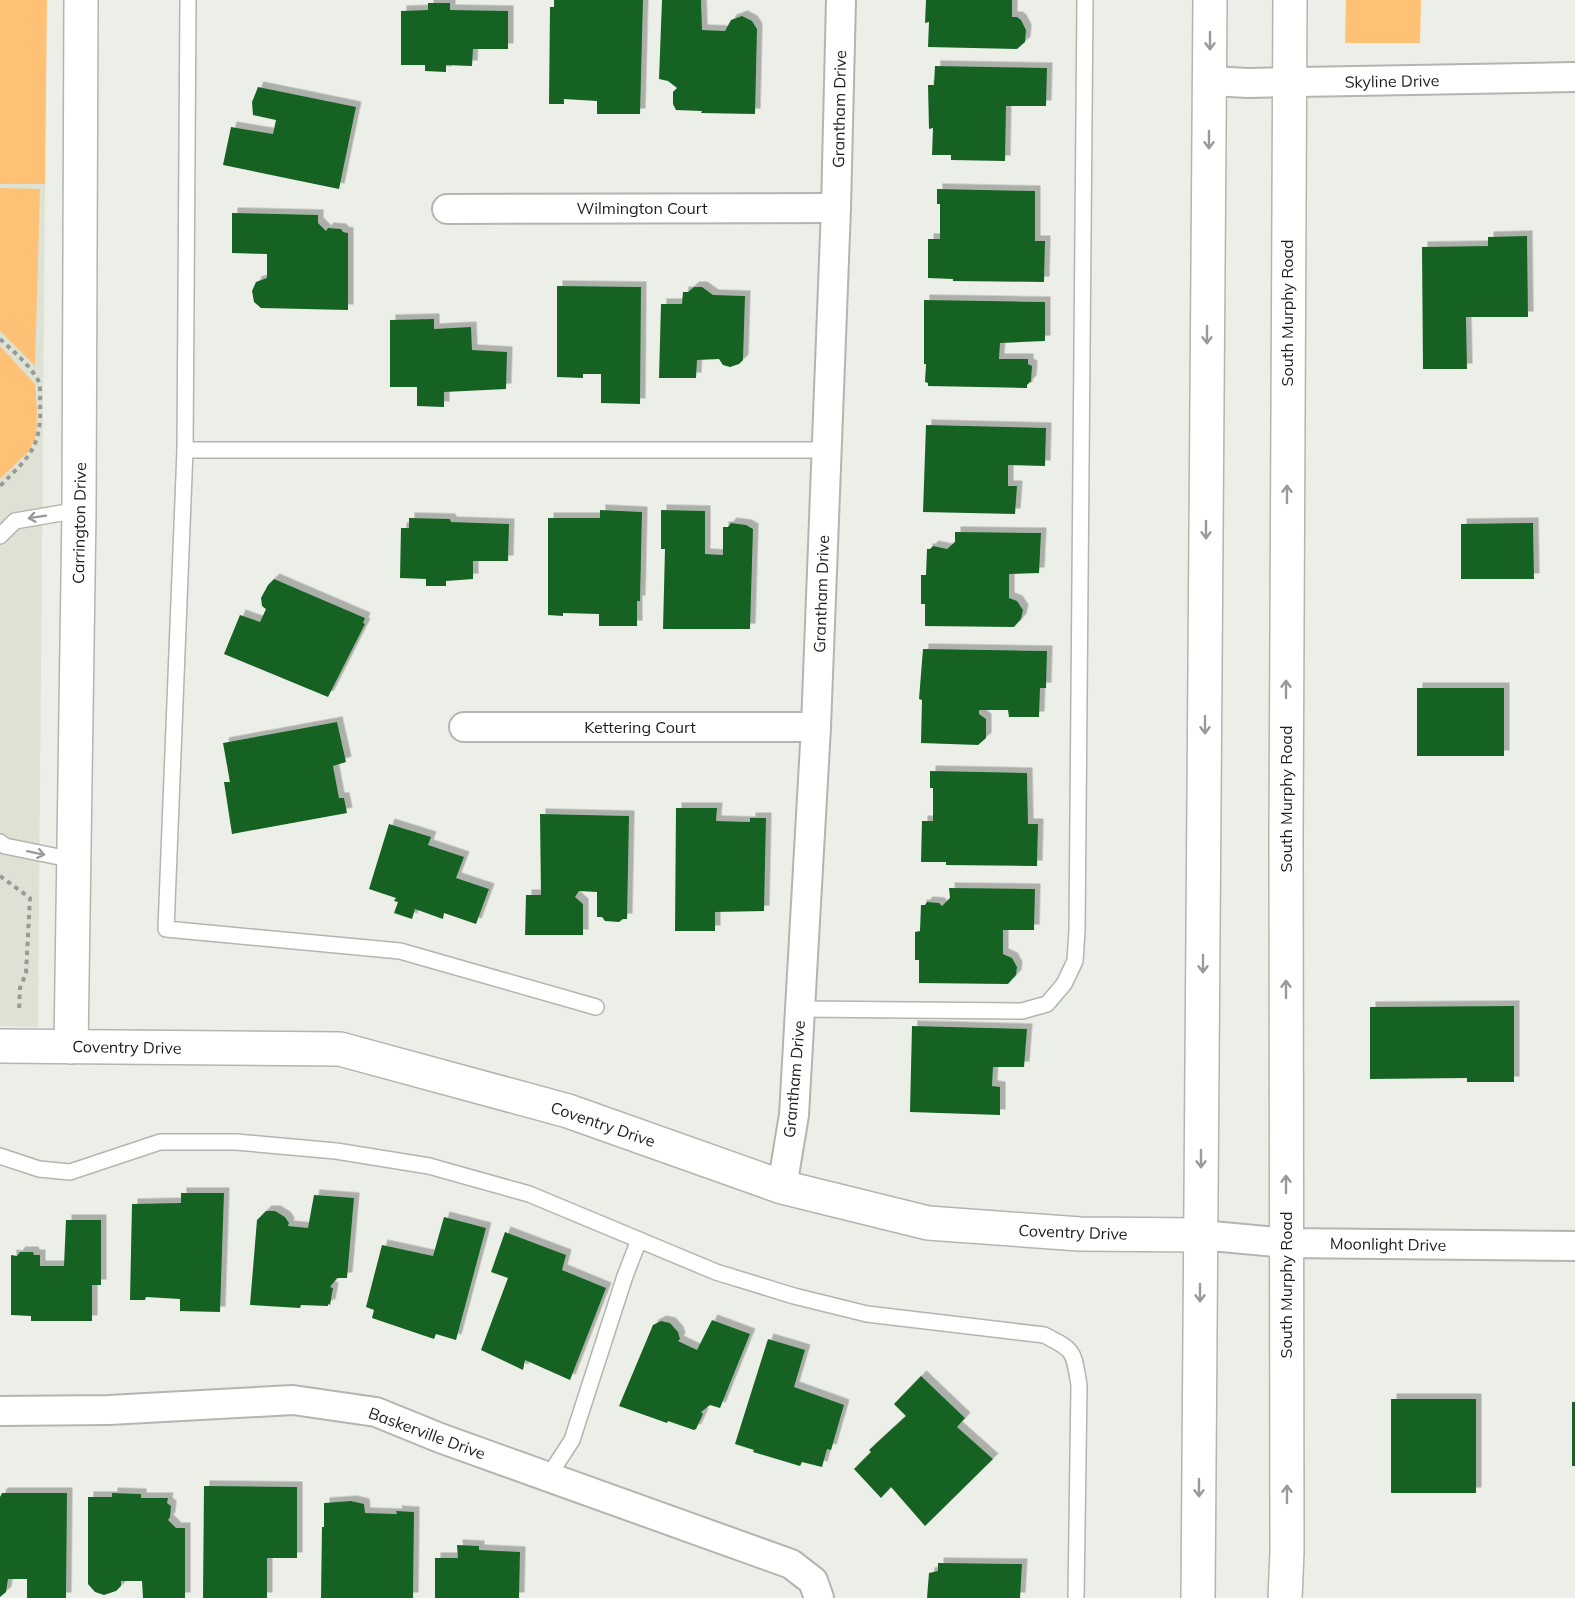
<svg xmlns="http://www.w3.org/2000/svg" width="1575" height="1598" font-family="Mulish,sans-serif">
  <defs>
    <filter id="shadow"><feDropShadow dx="5.5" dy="-5.5" stdDeviation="0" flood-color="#0004"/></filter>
  </defs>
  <rect width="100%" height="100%" fill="#eceee8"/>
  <path fill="#dee2d5" d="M0,183L45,184L38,1027L0,1026Z"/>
  <g fill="#ffc175">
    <path d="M0,0H47L45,184H0Z"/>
    <path d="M1346,0H1421L1420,43H1345Z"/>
    <path d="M0,188L40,189L35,366L0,331Z"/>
    <path d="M0,346L35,384L37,410L36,436L29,451L0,479Z"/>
  </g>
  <g fill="#166224" filter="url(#shadow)">
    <path d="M554,0H643L640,114H597V101L564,99V104H549L550,7H554Z"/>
    <path d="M662,0H701L702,30L725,31L731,20L742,16L752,21L757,29L755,114L701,113L702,111L676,110L673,104V92L677,88L668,81L659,79Z"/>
    <path d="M926,0H1012V17H1017L1021,20L1026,30L1025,42L1017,49L928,47L929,22L925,23Z"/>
    <path d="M428,3H450V10L508,11V49H473L472,66L446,65V72L425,71V65H401V11L428,10Z"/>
    <path d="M935,66L1047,68L1046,106H1006L1005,161L951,160V155H932L933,128L929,129L928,85H934Z"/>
    <path d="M258,87L356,107L339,189L223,165L231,127L273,134L276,120L253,115L252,102Z"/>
    <path d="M937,189L1035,191V241H1045L1044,282L953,281V279L928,278V239H940V204H937Z"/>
    <path d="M232,213L318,215V223L326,231L328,228L341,229L343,232L348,233V310L261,308L254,302L252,291L256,282L267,278V254L232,253Z"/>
    <path d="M1527,236L1528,317H1466L1467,369H1423L1422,247L1488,246V237Z"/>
    <path d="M557,286L641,287L640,404L601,403V374H583V378L557,377Z"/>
    <path d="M694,287H702L713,295L745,296L743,360L739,364L730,367L723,365L719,359L697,360L696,378H659L661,304H682L683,292H688Z"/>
    <path d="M924,300L1045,302V341L1000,343L999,359H1028V364L1032,366L1031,381L1027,385V388L928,386V383L925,382L926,364H924Z"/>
    <path d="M434,319V329L471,327L472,350L507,352L506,389L444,392V407L417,406V387H390V320Z"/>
    <path d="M926,425L1046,428L1045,466L1008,465V486H1017L1015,514L923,512Z"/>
    <path d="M600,510L642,512L640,601H637V626H599V614L563,613V616L548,615V518H600Z"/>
    <path d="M661,510L705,511V554L723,555V527H728L731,523L746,525L753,529L750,629H663L665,549H661Z"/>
    <path d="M409,518L450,519L451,522L509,524L508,561H473V579L446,581V586H426V579L400,578L401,528H409Z"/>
    <path d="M1533,523L1534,579H1461V524Z"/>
    <path d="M955,532L1041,533L1039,573L1009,574V598L1017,601L1023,610L1021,619L1014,627L925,626V604H921V575H926L927,549H930L933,546L947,549L955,542Z"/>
    <path d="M274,579L365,618L363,623L365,624L328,697L224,654L240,615L260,622L266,609L262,606L261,598L268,585Z"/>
    <path d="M923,649L1047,651L1046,688H1040L1039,717H1009L1008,710H979V714L986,719V738L978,745L921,743L922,700L919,699Z"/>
    <rect x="1417" y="688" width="87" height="68"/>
    <path d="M337,722L346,762L333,766L339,798H344L347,813L232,834L224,782H230L223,743Z"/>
    <path d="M930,771L1027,773L1028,824H1038L1037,866L946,865V862H921L922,821H933V788H930Z"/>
    <path d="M676,808H717L716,821L750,822V818H766L764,911L715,912V931H675Z"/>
    <path d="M540,814L629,816L627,919H623L619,922L605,921L602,917H597V892L579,891L575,897L583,904V935H525L526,895H541Z"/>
    <path d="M389,824L431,837L428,845L464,857L456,878L489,889L476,924L444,913L443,919L415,909L412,919L394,913L398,902L394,901L396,898L369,889Z"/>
    <path d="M949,888L1035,889L1034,930H1003V954L1012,958L1017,967L1016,975L1008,984L919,983V960H915V932L920,931L921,905H925L927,902L939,903L942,906L950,898Z"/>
    <path d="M1514,1006V1082H1467V1078L1370,1079V1007Z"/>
    <path d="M912,1026L1027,1029L1024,1067H993L992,1086L1000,1087V1115L910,1112Z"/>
    <path d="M181,1193H224L220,1312L180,1311V1299L146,1297L145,1300H130L132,1204L181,1203Z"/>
    <path d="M314,1195L354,1198L347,1278H337L330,1287L333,1288L330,1305L328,1304V1306L301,1305L300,1308L250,1305L257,1220L266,1211H275L285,1217L289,1223L288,1226L308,1228Z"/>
    <path d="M444,1217L486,1228L456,1340L436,1334L434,1339L372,1318L374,1310L366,1307L382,1245L433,1256Z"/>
    <path d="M66,1220H101V1285H92V1321H31V1316L11,1315V1255L17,1256L20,1252H33L34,1255H40V1266H64Z"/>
    <path d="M505,1232L566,1255L562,1270L606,1288L570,1380L525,1360L523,1370L481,1350L508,1278L491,1272Z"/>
    <path d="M712,1320L750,1334L720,1408L710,1405L701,1412L703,1414L696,1429L694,1430L668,1421L667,1423L619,1406L653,1325L661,1321L670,1323L678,1332L680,1339L678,1341L697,1350Z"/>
    <path d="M768,1339L805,1350L794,1387L844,1405L831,1450L827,1449L822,1467L802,1462L800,1466L753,1452L754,1450L735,1444Z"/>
    <path d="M921,1376L965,1418L957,1427L993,1459L925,1526L891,1487L881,1498L854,1469L871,1452L869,1450L906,1416L894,1404Z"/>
    <rect x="1391" y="1399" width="85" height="94"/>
    <rect x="1572" y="1402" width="3" height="64"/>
    <path d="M204,1486L297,1487V1558H267V1598H203Z"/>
    <path d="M2,1493H67L66,1598H27V1579H8L6,1592L0,1597V1497Z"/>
    <path d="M112,1493L141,1494V1498H168L167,1503L171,1506L170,1517L168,1520L176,1528H185V1598H143L142,1581H121V1586L116,1591L104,1595L95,1592L88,1584V1497H112Z"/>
    <path d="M351,1501L364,1504L365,1513L397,1514L396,1511L414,1512L413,1598H321L322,1527H324V1503Z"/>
    <path d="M457,1545L479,1546V1550L520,1552L519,1598H435V1558H458Z"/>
    <path d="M938,1563L1022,1564L1020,1598H927L929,1573L938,1571Z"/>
  </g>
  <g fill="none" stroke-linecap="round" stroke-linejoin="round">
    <defs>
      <g id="service">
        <path d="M185,450L188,0"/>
        <path d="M0,536L15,521L79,510"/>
        <path d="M0,842L5,846L74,860"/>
        <path d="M596,1007L400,951L166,929L185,450H827"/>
        <path d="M800,1009L1022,1011L1047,1004L1064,984L1075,961L1077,931L1085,0"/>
        <path d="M0,1156L39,1169L70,1172L160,1142H236L336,1151L429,1166L529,1194L716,1272L794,1296L867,1314L1044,1335C1076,1351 1073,1351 1079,1385L1076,1598"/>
        <path d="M548,1477L572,1440L625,1276L639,1240"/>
      </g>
      <g id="minor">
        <path d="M1209,81L1248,83L1575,77"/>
        <path d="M447,209L836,208"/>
        <path d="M464,727H816"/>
        <path d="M782,1187L794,1115L816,727L836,208L841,0"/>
        <path d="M1201,1235L1286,1243L1575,1246"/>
        <path d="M0,1411L109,1410L293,1400L376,1412L440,1438L791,1564L813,1581L819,1598"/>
      </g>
      <g id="tertiary">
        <path d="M0,1046L340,1049L568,1111L782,1187L928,1223L1080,1234L1201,1235"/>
        <path d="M71,1047L79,510L81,0"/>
      </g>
      <g id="secondary">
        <path d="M1198,1598L1210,0"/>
        <path d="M1285,1598L1287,1552L1286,835L1290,0"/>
      </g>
    </defs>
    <use href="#service" stroke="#b3b5af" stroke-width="18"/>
    <use href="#minor" stroke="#b3b5af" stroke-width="32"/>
    <use href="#tertiary" stroke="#b3b5af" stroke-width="36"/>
    <use href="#secondary" stroke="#b3b5af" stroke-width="36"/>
    <g stroke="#989a96" stroke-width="4" stroke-dasharray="4.5 4.5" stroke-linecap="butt">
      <path d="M0,339C14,352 28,363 38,380C41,386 40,395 40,402C42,447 30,456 0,486"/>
      <path d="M0,876L30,898L26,973L20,988L19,1012"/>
    </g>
    <use href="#service" stroke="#fff" stroke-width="15"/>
    <use href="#minor" stroke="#fff" stroke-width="28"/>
    <use href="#tertiary" stroke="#fff" stroke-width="33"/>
    <use href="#secondary" stroke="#fff" stroke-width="33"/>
  </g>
  <defs><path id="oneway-shaft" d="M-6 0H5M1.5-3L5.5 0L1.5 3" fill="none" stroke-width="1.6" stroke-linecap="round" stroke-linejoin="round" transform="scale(1.5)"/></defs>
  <g stroke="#999a99">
    <use href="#oneway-shaft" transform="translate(1210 41) rotate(90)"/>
    <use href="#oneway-shaft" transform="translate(1209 140) rotate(90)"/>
    <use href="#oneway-shaft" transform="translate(1207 335) rotate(90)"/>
    <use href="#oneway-shaft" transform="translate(1287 494) rotate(-90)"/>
    <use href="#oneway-shaft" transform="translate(37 517) rotate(171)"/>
    <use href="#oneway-shaft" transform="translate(1206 530) rotate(90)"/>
    <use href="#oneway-shaft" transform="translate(1286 689) rotate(-90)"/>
    <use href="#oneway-shaft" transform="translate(1205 725) rotate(90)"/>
    <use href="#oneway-shaft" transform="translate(36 853) rotate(12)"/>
    <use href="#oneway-shaft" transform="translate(1203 964) rotate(90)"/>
    <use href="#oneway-shaft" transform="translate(1286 989) rotate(-90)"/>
    <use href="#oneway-shaft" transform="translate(1201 1159) rotate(90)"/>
    <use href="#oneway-shaft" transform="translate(1286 1184) rotate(-90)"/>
    <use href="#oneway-shaft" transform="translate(1200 1293) rotate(90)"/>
    <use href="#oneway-shaft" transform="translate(1199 1488) rotate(90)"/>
    <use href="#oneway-shaft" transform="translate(1287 1494) rotate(-90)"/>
  </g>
  <g text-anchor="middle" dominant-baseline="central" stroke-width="6" stroke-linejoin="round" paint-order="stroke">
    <g font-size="16" fill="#1d1e1c" stroke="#fff">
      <text transform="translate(1392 81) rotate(-1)">Skyline Drive</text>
      <text transform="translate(839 109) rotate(-89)">Grantham Drive</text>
      <text x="642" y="208">Wilmington Court</text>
      <text transform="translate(1287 313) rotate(-90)">South Murphy Road</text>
      <text transform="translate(79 523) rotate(-89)">Carrington Drive</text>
      <text transform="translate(821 594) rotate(-88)">Grantham Drive</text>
      <text x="640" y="727">Kettering Court</text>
      <text transform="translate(1286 799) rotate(-90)">South Murphy Road</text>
      <text transform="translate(127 1047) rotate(1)">Coventry Drive</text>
      <text transform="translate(794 1079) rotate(-85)">Grantham Drive</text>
      <text transform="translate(603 1124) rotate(19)">Coventry Drive</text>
      <text transform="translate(1073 1232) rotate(2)">Coventry Drive</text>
      <text transform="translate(1388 1244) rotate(1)">Moonlight Drive</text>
      <text transform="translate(1286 1285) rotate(-90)">South Murphy Road</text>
      <text transform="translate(427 1433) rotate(20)">Baskerville Drive</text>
    </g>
  </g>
</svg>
